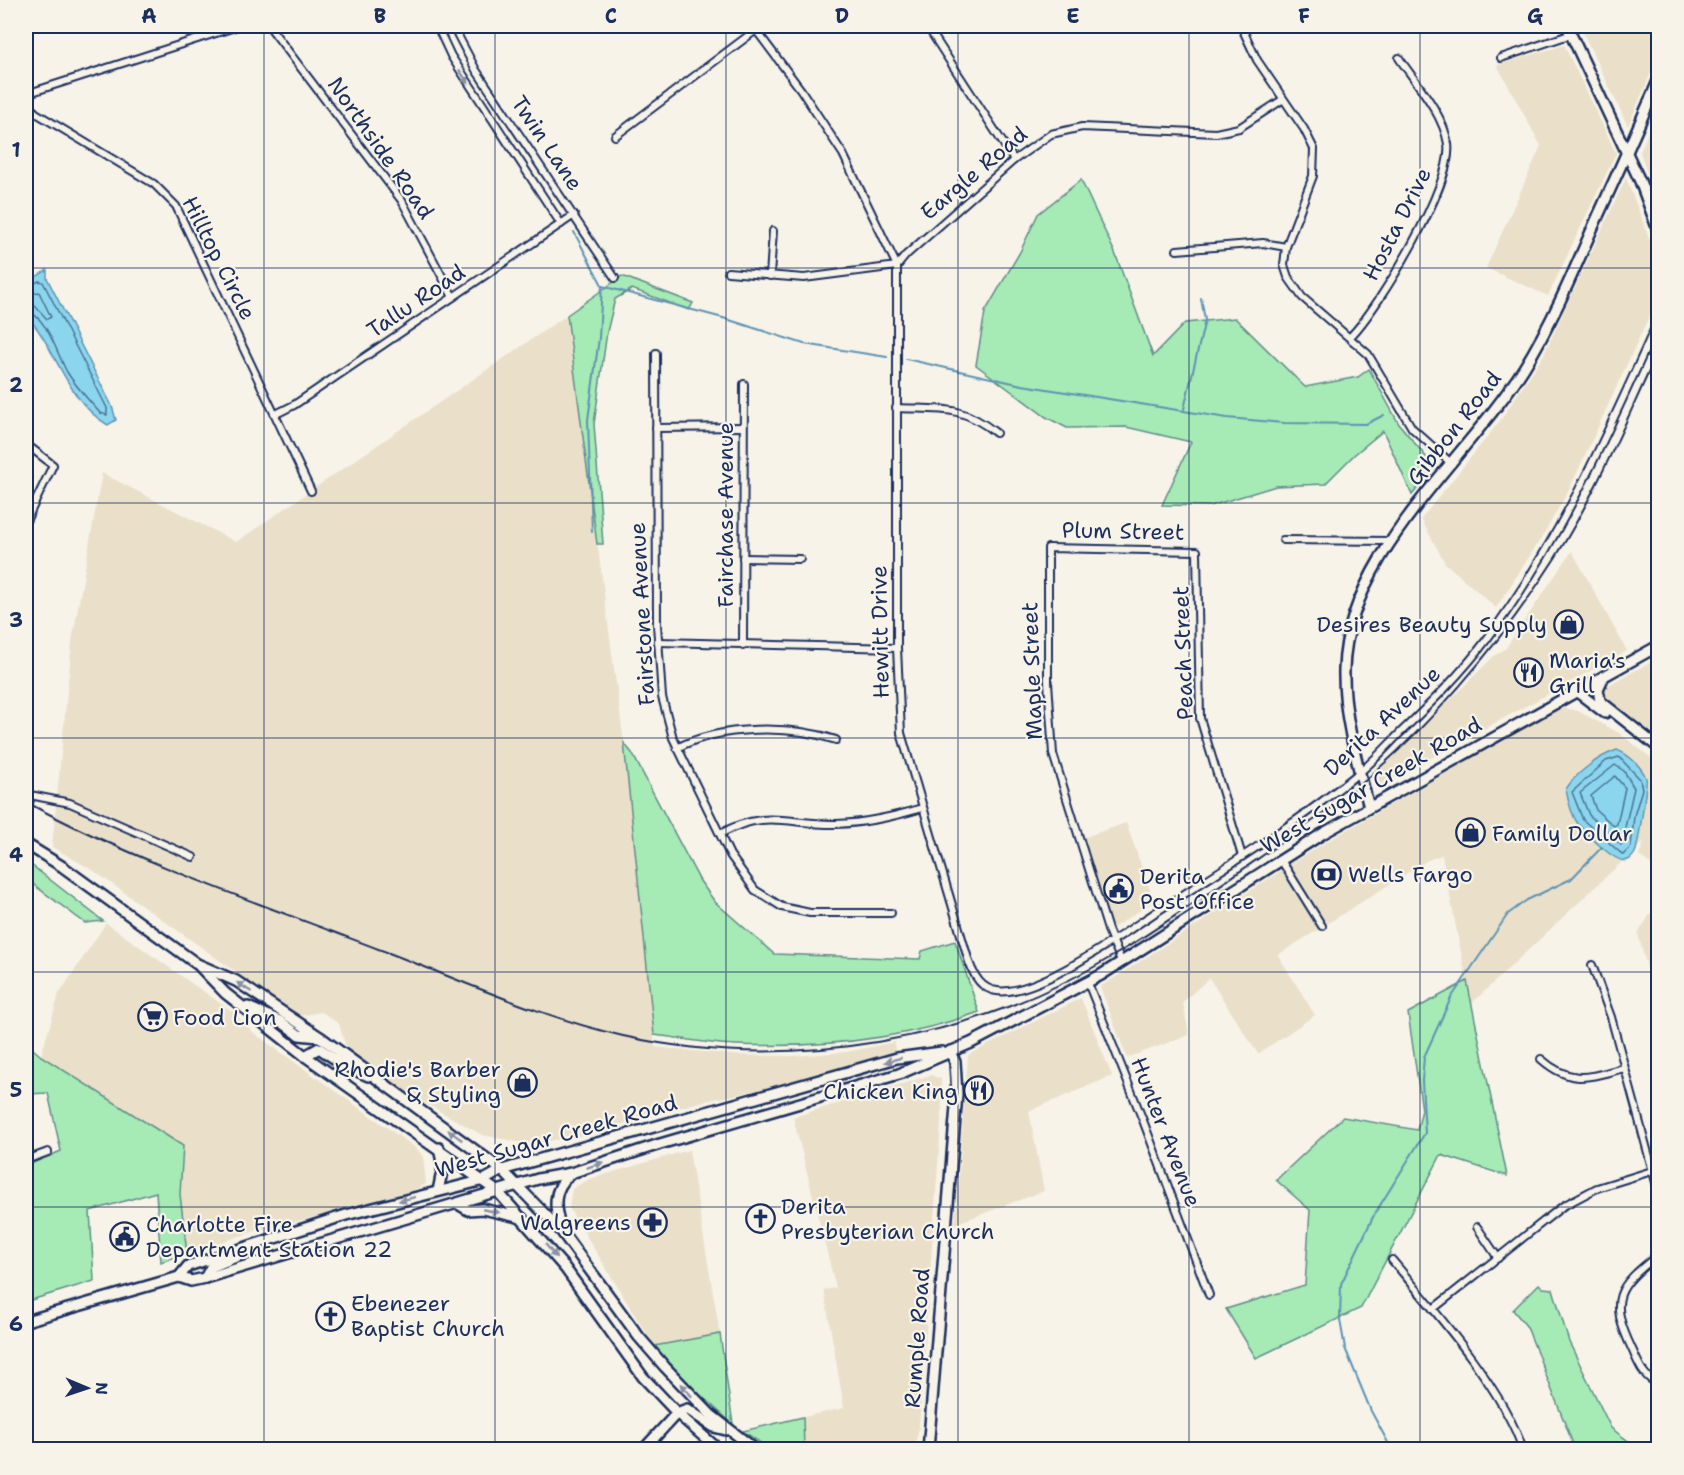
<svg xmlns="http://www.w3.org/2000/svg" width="1684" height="1475" font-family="'Shantell Sans',sans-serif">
  <rect width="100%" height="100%" fill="#f7f3e8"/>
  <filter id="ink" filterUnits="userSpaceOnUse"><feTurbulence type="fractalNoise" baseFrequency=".0167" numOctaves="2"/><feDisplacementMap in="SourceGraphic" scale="12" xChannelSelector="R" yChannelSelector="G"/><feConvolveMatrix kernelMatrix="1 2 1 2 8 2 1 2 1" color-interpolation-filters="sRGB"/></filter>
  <g filter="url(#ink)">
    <g fill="#eae0ca">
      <path d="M1601,26H1658V57L1628,126L1583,33Z"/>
      <path d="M1564,45L1616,153L1548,296L1486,268L1541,146L1497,65Z"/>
      <path d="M1658,108V204L1640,152Z"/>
      <path d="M1626,178L1658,261V297L1569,490L1542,537L1496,608L1445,563L1421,519L1500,421L1543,356Z"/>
      <path d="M567,315L624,743L655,1047L734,1055L793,1056L846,1052L895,1042V1054L787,1084L696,1103L582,1136L528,1144L482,1135L411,1095L347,1050L339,1024L322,1012L298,1016L91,869L52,847L72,641L102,473L236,542Z"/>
      <path d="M1572,551L1627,651L1378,787L1373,777L1494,656L1505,649Z"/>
      <path d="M1658,658V742L1604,697L1605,687Z"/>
      <path d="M1559,707L1578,711L1619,733L1658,763V869L1639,856L1644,841L1471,1004L1442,855L1428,860L1278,955L1315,1015L1258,1054L1209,978L1183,1002L1189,1035L1127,1058L1100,987L1321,845Z"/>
      <path d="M1126,823L1154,901L1110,930L1082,838Z"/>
      <path d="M1658,901V1009L1638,934Z"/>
      <path d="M106,923L234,1013L255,1034L416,1148L423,1156L426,1184L408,1193L354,1208L256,1231L187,1253L180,1194L183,1146L41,1056L59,994Z"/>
      <path d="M1081,998L1112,1076L1029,1111L1044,1191L955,1224L968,1055Z"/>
      <path d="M931,1075L941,1079L942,1109L919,1428L914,1449H804L803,1417L844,1408L824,1290L836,1288L793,1117Z"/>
      <path d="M689,1150L720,1334L654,1346L569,1208L572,1189L589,1179Z"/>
    </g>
    <g fill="#a6eab5" stroke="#608c8a" stroke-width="1.5">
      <path d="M1081,180L1115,253L1153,356L1185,323L1235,318L1305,387L1358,377L1369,369L1399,424L1432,464L1430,473L1412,495L1383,431L1355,454L1325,484L1276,486L1210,506L1162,505L1191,442L1126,427L1067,428L1046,417L976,365L985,312L1020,252L1038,214Z"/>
      <path d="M622,276L693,303L689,310L632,289L615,299L607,332L594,424L603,544H597L567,315Z"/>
      <path d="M624,743L632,753L700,881L715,902L774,954L920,959L922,951L955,941L979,1012C902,1040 817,1048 736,1045C709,1044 681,1038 654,1035Z"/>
      <path d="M26,861L103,921L85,923L26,879Z"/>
      <path d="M1467,981L1507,1176L1441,1155L1361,1308L1256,1358L1226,1309L1305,1285L1310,1210L1276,1180L1343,1117L1417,1130L1422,1110L1408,1013Z"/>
      <path d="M26,1043L41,1056L183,1146L180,1194L187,1253L161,1262L156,1192L90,1211L94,1281L31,1300L26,1284V1166L61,1151L48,1093L26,1094Z"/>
      <path d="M1539,1284L1543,1288L1553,1289L1569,1342L1611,1428L1639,1449H1575L1527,1327L1513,1310Z"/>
      <path d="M720,1334L733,1424L688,1384L654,1346Z"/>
      <path d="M803,1417L804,1449H770L743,1431Z"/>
    </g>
    <g fill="#8cd6ed" stroke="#5f93b4" stroke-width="1.5">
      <path d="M47,270V278L112,406L116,420L108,425C66,401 57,348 26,315V283Z"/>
      <path d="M1617,750C1628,754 1642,767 1646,778C1648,782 1638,843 1636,850C1635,854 1631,859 1628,860C1617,866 1585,832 1578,824C1571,814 1568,801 1566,789C1576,773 1599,756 1617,750Z"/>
    </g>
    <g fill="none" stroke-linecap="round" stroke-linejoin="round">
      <g stroke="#487297" stroke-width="1.5">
        <path d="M26,287L39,281L43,282L107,408V415L100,413C89,400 76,387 67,372C58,356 46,314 26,311"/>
        <path d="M26,295L39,292L51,317L47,319L35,306L26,304"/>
        <path d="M1619,757L1640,779L1642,789L1634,816L1631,847L1623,855L1583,820L1572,792L1606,761Z"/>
        <path d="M1615,765L1624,771L1634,788L1621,845L1589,815L1580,793Z"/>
        <path d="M1615,776L1625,788L1617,824L1614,826L1596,810L1591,796Z"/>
      </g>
      <g stroke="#5f93b4" stroke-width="2">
        <path d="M574,232L602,285L599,338L588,420L592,532"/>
        <path d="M602,286L723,318L804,344L887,357"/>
        <path d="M906,359L1022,385L1227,418L1284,423L1366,424L1384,415"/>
        <path d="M1184,409L1205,320L1201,298"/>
        <path d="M1392,1450L1371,1411L1345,1348L1340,1320L1341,1284L1374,1215L1425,1133L1422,1081L1424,1057L1451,998L1508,914L1527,900L1571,879L1602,847"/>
      </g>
      <defs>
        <g id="street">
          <path d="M269,26L402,201L453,297"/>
          <path d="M437,26L451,56L561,224"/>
          <path d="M453,26L476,70L615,278"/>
          <path d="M753,26L801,90L843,154L897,266"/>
          <path d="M927,26L1014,160"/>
          <path d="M1241,26L1257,60L1304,129L1314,149L1313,176L1286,247L1284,265L1288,277L1302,297L1368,354L1412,428L1452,464"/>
          <path d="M1501,58L1572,34"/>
          <path d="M26,94L238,26"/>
          <path d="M1282,100L1239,128L1216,133L1082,127L1051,134L1014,160L906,255L897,266V648L901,733L969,962C976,982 986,994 1009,991C1051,985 1117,938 1153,914C1223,869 1295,825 1360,772C1374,761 1387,746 1400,733C1431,703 1461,674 1487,639C1562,538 1607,434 1658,321"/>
          <path d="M26,103L36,113L154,184L176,206L311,491"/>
          <path d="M615,136L756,30"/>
          <path d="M1177,250L1263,243L1286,247"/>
          <path d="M728,272L804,278L897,266"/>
          <path d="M770,276L773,231"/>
          <path d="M1350,337C1379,308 1454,183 1448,144C1443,113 1416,83 1399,58"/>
          <path d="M656,353L657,624L662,697L673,738L730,855L755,890L782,907L810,913H891"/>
          <path d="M896,408C940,410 960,404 996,433"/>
          <path d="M276,414L294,405L574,215"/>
          <path d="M656,428L743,427"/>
          <path d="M26,444L53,465L26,521"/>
          <path d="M1283,540L1392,541"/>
          <path d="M743,558L800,559"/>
          <path d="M658,642L897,648"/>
          <path d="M743,645L744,384"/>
          <path d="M677,748C720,725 791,725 836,740"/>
          <path d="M26,785L30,800L26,812"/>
          <path d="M30,795L70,803L193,857"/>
          <path d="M720,834C766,808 789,825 836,824C865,823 893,817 922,808"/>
          <path d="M1281,860L1322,926"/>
          <path d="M1122,963L1108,930L1053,754L1048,682V548L1197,551L1200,718L1242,856"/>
          <path d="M1592,965L1611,1017L1658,1190"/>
          <path d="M1088,983L1144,1123L1209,1295"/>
          <path d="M1541,1059C1572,1086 1589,1077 1624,1068"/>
          <path d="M26,1160L48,1152"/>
          <path d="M1477,1227L1498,1258"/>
          <path d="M1392,1260C1434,1310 1503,1388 1523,1450"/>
          <path d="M1433,1309L1563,1206L1597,1188L1652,1171"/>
          <path d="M1655,1382C1642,1375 1638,1362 1632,1349C1608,1299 1617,1287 1658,1255"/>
        </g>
        <g id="secondary">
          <path d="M1567,26L1640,181L1658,230"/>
          <path d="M1604,676L1598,689L1600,701L1658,747"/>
          <path d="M1576,691L1605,713"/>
          <path d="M1369,807C1357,763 1343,715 1344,670C1346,555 1465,461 1524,368C1550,326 1570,280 1590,234C1613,183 1636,133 1658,81"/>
          <path d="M26,844L63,867L197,964L236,981L320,1037L502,1170L562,1232L639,1337L665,1367L711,1415L756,1450"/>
          <path d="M200,967L225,993L305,1056L498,1192L565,1268L643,1377L677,1413L719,1450"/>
          <path d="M248,1007L280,1021L299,1035L319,1037"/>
          <path d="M305,1056L319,1048L344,1065L368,1076"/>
          <path d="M438,1191L443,1167L439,1148"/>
          <path d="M458,1204L468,1210L483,1209L522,1218"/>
          <path d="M561,1229C554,1208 552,1190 570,1174"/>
          <path d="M179,1277L188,1266L346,1215L484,1180L502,1170L897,1058L942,1052"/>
          <path d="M205,1278L211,1267L241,1255"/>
          <path d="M26,1321L179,1277L191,1281L205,1278L538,1179L571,1173L660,1144L899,1074L971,1043L1101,975L1322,834L1658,646"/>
          <path d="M643,1450L677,1413L687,1409L714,1427L726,1430"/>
          <path d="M928,1450L957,1094L955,1062L950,1051"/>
        </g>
      </defs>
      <use href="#street" stroke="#1b2f5e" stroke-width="10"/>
      <use href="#secondary" stroke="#1b2f5e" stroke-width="14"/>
      <use href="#street" stroke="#f7f3e8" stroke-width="6"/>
      <use href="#secondary" stroke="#f7f3e8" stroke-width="9"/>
      <path stroke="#1b2f5e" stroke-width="2" d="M26,802C139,863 261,904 381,950C461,980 540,1017 623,1036C790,1073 972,1042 1118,953C1192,907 1263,854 1336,805C1416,741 1487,661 1544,575C1591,506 1623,427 1658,352"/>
    </g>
    <defs><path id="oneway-solid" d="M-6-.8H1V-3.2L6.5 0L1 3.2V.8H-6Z" transform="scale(1.5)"/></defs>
    <g fill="#8991a3">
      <use href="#oneway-solid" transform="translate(464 77) rotate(56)"/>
      <use href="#oneway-solid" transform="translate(244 987) rotate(-147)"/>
      <use href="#oneway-solid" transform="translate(893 1060) rotate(165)"/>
      <use href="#oneway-solid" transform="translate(455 1135) rotate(-144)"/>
      <use href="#oneway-solid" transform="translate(595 1165) rotate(-19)"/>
      <use href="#oneway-solid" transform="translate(407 1199) rotate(166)"/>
      <use href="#oneway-solid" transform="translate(491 1211) rotate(11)"/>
      <use href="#oneway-solid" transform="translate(551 1251) rotate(51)"/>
      <use href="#oneway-solid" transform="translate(686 1390) rotate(-133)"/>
    </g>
  </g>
  <path fill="none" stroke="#1b2f5e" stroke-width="1.5" stroke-opacity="0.55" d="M264,26V1450M495,26V1450M726,26V1450M958,26V1450M1189,26V1450M1420,26V1450M26,268H1658M26,503H1658M26,738H1658M26,972H1658M26,1207H1658"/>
  <defs>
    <symbol id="shop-ring" viewBox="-11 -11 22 22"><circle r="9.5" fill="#f7f3e8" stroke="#1b2f5e" stroke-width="1.5"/><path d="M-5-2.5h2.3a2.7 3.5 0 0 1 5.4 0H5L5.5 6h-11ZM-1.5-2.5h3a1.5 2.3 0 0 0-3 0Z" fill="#1b2f5e"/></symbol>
    <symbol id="restaurant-ring" viewBox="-11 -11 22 22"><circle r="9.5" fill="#f7f3e8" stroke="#1b2f5e" stroke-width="1.5"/><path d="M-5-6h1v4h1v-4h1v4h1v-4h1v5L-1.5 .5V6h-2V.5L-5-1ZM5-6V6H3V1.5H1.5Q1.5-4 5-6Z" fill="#1b2f5e"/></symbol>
    <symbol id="bank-ring" viewBox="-11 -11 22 22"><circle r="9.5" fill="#f7f3e8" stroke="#1b2f5e" stroke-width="1.5"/><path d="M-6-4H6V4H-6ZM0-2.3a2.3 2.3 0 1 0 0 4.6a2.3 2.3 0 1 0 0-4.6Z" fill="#1b2f5e"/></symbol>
    <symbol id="civic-ring" viewBox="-11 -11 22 22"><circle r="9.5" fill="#f7f3e8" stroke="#1b2f5e" stroke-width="1.5"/><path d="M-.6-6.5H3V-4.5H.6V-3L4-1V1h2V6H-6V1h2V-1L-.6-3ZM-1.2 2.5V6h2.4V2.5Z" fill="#1b2f5e"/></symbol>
    <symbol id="supermarket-ring" viewBox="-11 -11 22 22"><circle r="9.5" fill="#f7f3e8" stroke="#1b2f5e" stroke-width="1.5"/><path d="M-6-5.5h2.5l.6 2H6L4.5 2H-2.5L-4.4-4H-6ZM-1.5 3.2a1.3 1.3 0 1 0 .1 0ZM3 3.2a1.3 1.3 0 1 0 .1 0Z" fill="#1b2f5e"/></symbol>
    <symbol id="church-ring" viewBox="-11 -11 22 22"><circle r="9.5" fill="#f7f3e8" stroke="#1b2f5e" stroke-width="1.5"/><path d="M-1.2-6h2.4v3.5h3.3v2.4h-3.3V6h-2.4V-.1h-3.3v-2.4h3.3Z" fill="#1b2f5e"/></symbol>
    <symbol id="pharmacy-ring" viewBox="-11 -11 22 22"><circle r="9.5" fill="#f7f3e8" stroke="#1b2f5e" stroke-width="1.5"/><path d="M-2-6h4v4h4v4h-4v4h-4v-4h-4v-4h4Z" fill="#1b2f5e"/></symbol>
  </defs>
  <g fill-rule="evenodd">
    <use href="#shop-ring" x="1552" y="608" width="33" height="33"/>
    <use href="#restaurant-ring" x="1512" y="656" width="33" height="33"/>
    <use href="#shop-ring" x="1454" y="816" width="33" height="33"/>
    <use href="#bank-ring" x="1310" y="858" width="33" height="33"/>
    <use href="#civic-ring" x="1102" y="872" width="33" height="33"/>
    <use href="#supermarket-ring" x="136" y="1000" width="33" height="33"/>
    <use href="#shop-ring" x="506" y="1066" width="33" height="33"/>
    <use href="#restaurant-ring" x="962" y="1074" width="33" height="33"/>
    <use href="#church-ring" x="744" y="1202" width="33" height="33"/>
    <use href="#pharmacy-ring" x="636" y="1206" width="33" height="33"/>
    <use href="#civic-ring" x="108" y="1220" width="33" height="33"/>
    <use href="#church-ring" x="314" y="1300" width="33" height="33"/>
  </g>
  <g text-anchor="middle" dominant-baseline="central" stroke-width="4.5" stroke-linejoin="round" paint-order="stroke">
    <g font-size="22" fill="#1b2f5e" stroke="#f7f3e8">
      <text transform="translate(547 143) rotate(56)">Twin Lane</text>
      <text transform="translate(381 148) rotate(55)">Northside Road</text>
      <text transform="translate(974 173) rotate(-40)">Eargle Road</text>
      <text transform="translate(1397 224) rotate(-63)">Hosta Drive</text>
      <text transform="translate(219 258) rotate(63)">Hilltop Circle</text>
      <text transform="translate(416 301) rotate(-34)">Tallu Road</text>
      <text transform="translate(1454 428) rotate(-52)">Gibbon Road</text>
      <text transform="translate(725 515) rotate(-90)">Fairchase Avenue</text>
      <text transform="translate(1123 531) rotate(1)">Plum Street</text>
      <text transform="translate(642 614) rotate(-93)">Fairstone Avenue</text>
      <text transform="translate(880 632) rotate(-91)">Hewitt Drive</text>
      <text transform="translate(1183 653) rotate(-92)">Peach Street</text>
      <text transform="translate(1032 671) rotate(-92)">Maple Street</text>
      <text transform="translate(1382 721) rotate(-43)">Derita Avenue</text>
      <text transform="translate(1371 785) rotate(-30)">West Sugar Creek Road</text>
      <text transform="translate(1166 1132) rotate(69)">Hunter Avenue</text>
      <text transform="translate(556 1136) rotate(-16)">West Sugar Creek Road</text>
      <text transform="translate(917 1338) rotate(-86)">Rumple Road</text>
    </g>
    <g font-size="22" fill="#1b2f5e" stroke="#f7f3e8" text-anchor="start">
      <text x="1547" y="624" text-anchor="end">Desires Beauty Supply</text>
      <text x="1549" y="660">Maria's<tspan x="1549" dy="25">Grill</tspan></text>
      <text x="1492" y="833">Family Dollar</text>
      <text x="1348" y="874">Wells Fargo</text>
      <text x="1140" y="876">Derita<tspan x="1140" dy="25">Post Office</tspan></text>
      <text x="173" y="1017">Food Lion</text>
      <text x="501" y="1069" text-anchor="end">Rhodie's Barber<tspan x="501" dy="25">&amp; Styling</tspan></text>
      <text x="958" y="1091" text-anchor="end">Chicken King</text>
      <text x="781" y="1206">Derita<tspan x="781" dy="25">Presbyterian Church</tspan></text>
      <text x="631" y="1222" text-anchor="end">Walgreens</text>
      <text x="146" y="1224">Charlotte Fire<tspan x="146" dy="25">Department Station 22</tspan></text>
      <text x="351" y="1303">Ebenezer<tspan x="351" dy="25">Baptist Church</tspan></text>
    </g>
  </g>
  <rect width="1684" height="1475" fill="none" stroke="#f7f3e8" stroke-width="66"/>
  <g transform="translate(87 1388) rotate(92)" stroke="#f7f3e8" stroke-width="4.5" paint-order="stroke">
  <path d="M0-4.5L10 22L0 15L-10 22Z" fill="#1b2f5e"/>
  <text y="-9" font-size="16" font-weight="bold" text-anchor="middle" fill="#1b2f5e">N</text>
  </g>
  <rect x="33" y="33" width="1618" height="1409" fill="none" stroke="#1b2f5e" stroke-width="2"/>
  <g font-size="20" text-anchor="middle" font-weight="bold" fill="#1b2f5e">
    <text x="149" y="23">A</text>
    <text x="380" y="23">B</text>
    <text x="611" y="23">C</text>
    <text x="842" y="23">D</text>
    <text x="1073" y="23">E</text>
    <text x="1304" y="23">F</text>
    <text x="1535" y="23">G</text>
    <text x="16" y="157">1</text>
    <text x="16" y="392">2</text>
    <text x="16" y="627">3</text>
    <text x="16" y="862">4</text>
    <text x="16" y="1097">5</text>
    <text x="16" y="1331">6</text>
  </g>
</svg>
